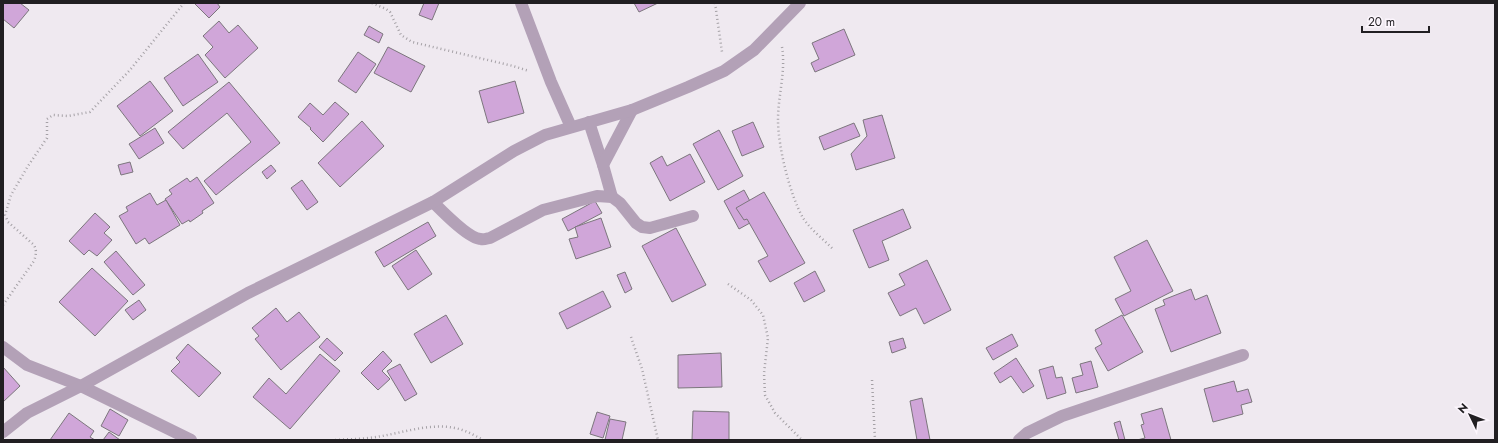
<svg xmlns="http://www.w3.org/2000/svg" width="1498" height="443" font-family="Jost,sans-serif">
  <rect width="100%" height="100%" fill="#efe9f0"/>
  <g fill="#d0a6d9" stroke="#7c767d">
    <path d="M3,3H20L29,10L14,28L3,19Z"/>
    <path d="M197,3H217L220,7L209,18L195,4Z"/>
    <path d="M424,3H439L432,20L419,15Z"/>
    <path d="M634,3H658L639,12Z"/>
    <path d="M219,21L229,33L238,25L258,48L225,78L205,55L213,47L203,36Z"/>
    <path d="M369,26L383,34L379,43L364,35Z"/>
    <path d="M844,29L855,55L815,72L811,63L819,59L812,43Z"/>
    <path d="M388,47L425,66L411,92L374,73Z"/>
    <path d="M358,52L376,64L356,93L338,81Z"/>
    <path d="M198,54L218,82L183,106L164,78Z"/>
    <path d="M150,81L173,111L140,136L117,106Z"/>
    <path d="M515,81L524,113L488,123L479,91Z"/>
    <path d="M229,82L280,143L216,195L204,181L251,142L227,113L183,149L168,132Z"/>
    <path d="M335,102L349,114L323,142L310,129L311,128L298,117L310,103L323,115Z"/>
    <path d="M882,115L895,158L856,170L851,154L867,136L863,120Z"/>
    <path d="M362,121L384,146L340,187L318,163Z"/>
    <path d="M753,122L764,147L742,156L732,131Z"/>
    <path d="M854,123L860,136L824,150L819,137Z"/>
    <path d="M155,128L164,143L139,159L129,144Z"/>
    <path d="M719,130L743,176L718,190L693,144Z"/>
    <path d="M690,154L705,182L670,201L650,163L662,156L667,166Z"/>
    <path d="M130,162L133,172L121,175L118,165Z"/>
    <path d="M271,165L276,171L267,179L262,172Z"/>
    <path d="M197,177L214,203L202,211L203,213L190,222L189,220L182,224L165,199L172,194L169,190L187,178L190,182Z"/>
    <path d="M302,180L318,202L307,210L291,188Z"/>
    <path d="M744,190L759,218L739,229L724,201Z"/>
    <path d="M764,192L805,263L770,282L758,261L768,256L747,219L744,220L736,208Z"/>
    <path d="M150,193L157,205L166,200L180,225L149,244L145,238L136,244L119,216L128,211L126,207Z"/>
    <path d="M595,201L602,213L568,231L562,219Z"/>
    <path d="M903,209L911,228L882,241L889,260L869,268L853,230Z"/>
    <path d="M95,213L110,227L104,233L112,240L97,256L89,250L84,255L69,241Z"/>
    <path d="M601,218L611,247L576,259L569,239L578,237L575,227Z"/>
    <path d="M428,222L436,236L384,267L375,252Z"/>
    <path d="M676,228L706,285L672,302L642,246Z"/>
    <path d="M1147,240L1173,291L1124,316L1115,299L1131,291L1114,257Z"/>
    <path d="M416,250L432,274L408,290L392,266Z"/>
    <path d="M116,251L145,285L133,295L104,262Z"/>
    <path d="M927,260L951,310L924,324L916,308L900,316L888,293L905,285L899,274Z"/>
    <path d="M92,268L128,301L95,336L59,302Z"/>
    <path d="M815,271L825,291L804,302L794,283Z"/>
    <path d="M625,272L632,289L625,293L617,275Z"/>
    <path d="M1191,289L1195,300L1207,295L1221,333L1171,352L1155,309L1165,305L1163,300Z"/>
    <path d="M603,291L611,307L567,329L559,313Z"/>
    <path d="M139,300L146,310L133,320L125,310Z"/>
    <path d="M276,308L287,322L299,312L320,337L281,370L255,339L259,336L252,328Z"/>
    <path d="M446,315L463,344L431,363L414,334Z"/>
    <path d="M1122,315L1143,352L1108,371L1095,348L1102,344L1095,330Z"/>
    <path d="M1012,334L1018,346L993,360L986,348Z"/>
    <path d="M327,338L343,353L335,361L319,347Z"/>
    <path d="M903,338L906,348L892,353L889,342Z"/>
    <path d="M188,344L221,373L199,397L171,371L180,362L176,358Z"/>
    <path d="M383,351L392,361L382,371L390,379L378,390L361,373Z"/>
    <path d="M721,353L722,387L678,388V355Z"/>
    <path d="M320,354L340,371L290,429L253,397L269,378L286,394Z"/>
    <path d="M1016,358L1034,386L1023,393L1011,376L1000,383L994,373Z"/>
    <path d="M1091,361L1098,387L1076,393L1072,378L1083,375L1080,364Z"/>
    <path d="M400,364L417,394L405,401L387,371Z"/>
    <path d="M1053,366L1056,378L1062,377L1066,393L1047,399L1039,370Z"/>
    <path d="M3,367L20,386L3,402Z"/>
    <path d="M1234,381L1237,392L1248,389L1252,402L1241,405L1243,414L1213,422L1204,389Z"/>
    <path d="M922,398L930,440H917L910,401Z"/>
    <path d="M1162,408L1171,440H1137L1145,438L1141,425L1144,424L1141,414Z"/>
    <path d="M110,409L128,420L119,436L101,426Z"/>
    <path d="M693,411L729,412V440H692Z"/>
    <path d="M597,412L610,416L603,438L590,434Z"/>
    <path d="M69,413L94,431L90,437L95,440H50Z"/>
    <path d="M610,419L626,422L622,440H605Z"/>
    <path d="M1120,421L1125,440H1119L1114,423Z"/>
    <path d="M109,432L120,440H103Z"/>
  </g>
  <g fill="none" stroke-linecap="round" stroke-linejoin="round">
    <g stroke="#a5a1a6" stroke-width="2.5" stroke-dasharray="1 3" stroke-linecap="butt">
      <path d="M372,3L386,9L390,12L401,35L412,42L513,66L529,71"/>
      <path d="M715,3L722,52"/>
      <path d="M782,47C786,72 778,95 778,120C778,147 790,195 803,218C811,230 823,239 833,249"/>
      <path d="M728,284L751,300L763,315L768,338L764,373L765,395L775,413L802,440"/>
      <path d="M3,305L34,261C36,255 37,251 34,245L8,222L5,215L11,195L28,166L47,138V119L53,115L68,116L90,112L130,70L184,3"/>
      <path d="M631,337L642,369L658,440"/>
      <path d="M872,380L875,440"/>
      <path d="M335,440C351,439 367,439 382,436C405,432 431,423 455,428C465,430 474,435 483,440"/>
    </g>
    <g stroke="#b3a1b7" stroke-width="12">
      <path d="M521,3L551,82L571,127"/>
      <path d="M589,122L603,165L612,197"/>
      <path d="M603,165L632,110"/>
      <path d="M433,202C442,211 469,239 481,239C484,240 488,238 490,238L543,210L597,196L612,197L620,203L636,223L642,227L650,228L693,216"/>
      <path d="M3,347L27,365L81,386L191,440"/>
      <path d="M3,432L27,413L81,386L248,293L433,202L514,151L545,135L632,110L688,87L724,71L754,50L800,3"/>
      <path d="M1019,440L1027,433L1062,416L1243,355"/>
    </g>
  </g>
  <rect width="1498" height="443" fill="none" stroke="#211f22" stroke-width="8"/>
  <g transform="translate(1470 415) rotate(313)" stroke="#fcf6fd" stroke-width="3" paint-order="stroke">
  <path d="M0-3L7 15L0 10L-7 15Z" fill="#211f22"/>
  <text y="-6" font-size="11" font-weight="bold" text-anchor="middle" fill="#211f22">N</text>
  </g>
  <path d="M1362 26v6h67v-6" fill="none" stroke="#211f22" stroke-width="2"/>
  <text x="1368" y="26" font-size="12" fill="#211f22" stroke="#fcf6fd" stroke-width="3" paint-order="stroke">20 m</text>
</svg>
